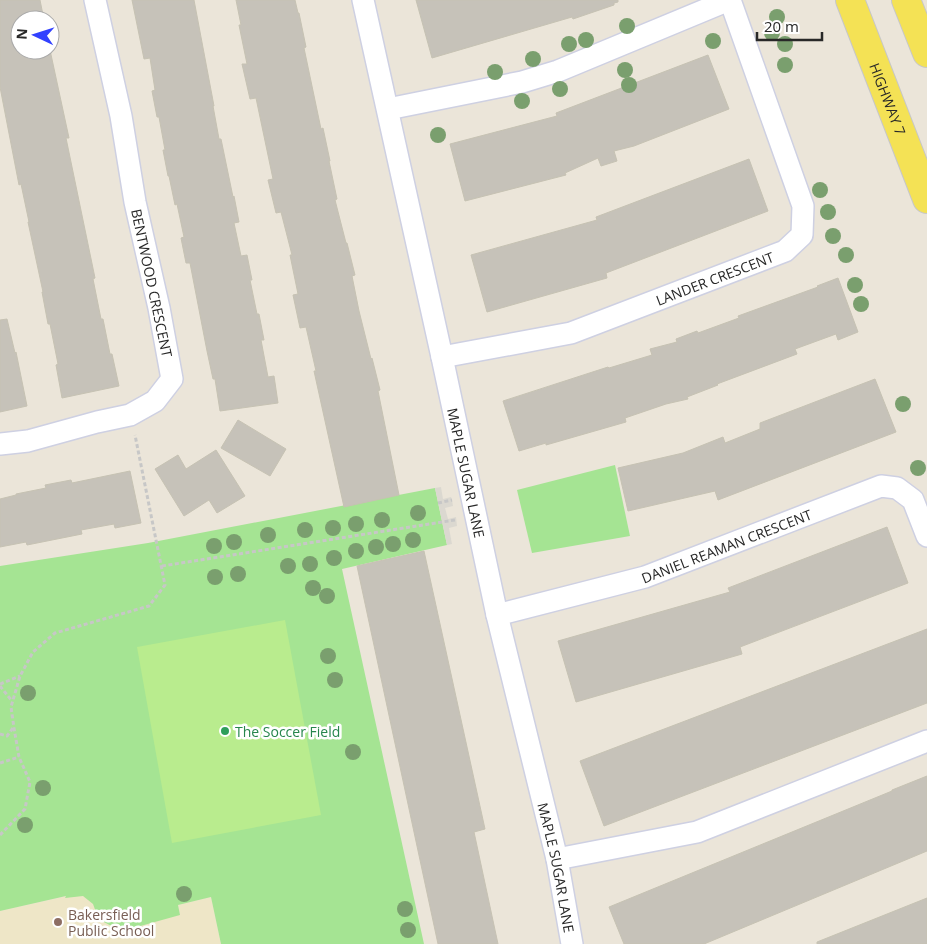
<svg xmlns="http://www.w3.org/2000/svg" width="927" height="944" font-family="'Open Sans',sans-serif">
  <rect width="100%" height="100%" fill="#ebe5d9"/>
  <path fill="#eee6c7" d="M109,888L180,915L178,905L211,897L221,944H0V911L67,896Z"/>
  <g fill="#a5e493">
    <path d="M615,465L630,536L532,553L517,490Z"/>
    <path d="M435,488L447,545L342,569L424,944H221L211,897L178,905L180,915L126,930L117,929L102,921L97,915L93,904L83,896L65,898L66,896L0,911V566L148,543Z"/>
  </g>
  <path fill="#b9ec8e" d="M285,620L321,815L172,843L137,647Z"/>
  <path fill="#dbd8d0" d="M441,487L443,499L451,497L452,500L453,506L445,508L448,519L456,517L457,526L449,528L452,544L447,545L435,488Z"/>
  <g fill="#c6c2b9" stroke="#c6c2b3">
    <path d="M0,0H40L44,20H20V50H50L69,138H66L95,278L93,279L101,319H103L110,354H112L119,386L62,398L56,365L58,364L50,324H48L42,292H43L28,222H29L21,184L19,185L0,87Z"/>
    <path d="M132,0H194L214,106H213L219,139H221L233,197L234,196L239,222L234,223L241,256L247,255L252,280H250L257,314H259L264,340H261L268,377L274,376L278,403L220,411L215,379H213L207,351L190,263H186L181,238L184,237L177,204L175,205L169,176H168L163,150H165L159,117H157L152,91L155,90L150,58L144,59Z"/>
    <path d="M236,0H295L298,13H299L306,47L304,48L321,129L323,128L330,161H329L337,199L335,200L346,243H347L355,275L352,276L359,311L371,359L372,358L380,390L378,391L399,495L344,507L314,371H316L306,327L300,328L293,295L298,294L290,255H292L281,212L276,213L268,180L273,179L256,98L250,99L242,64H247L239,25H241Z"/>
    <path d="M416,0H618V2L614,3V5L573,19L572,17L432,58Z"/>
    <path d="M708,55L729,109L634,146L614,151L617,161L601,166L598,158L565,173L566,175L465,201L450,144L557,116L556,113Z"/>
    <path d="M749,159L768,211L606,273L607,278L487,312L471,255L597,220L596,217Z"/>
    <path d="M838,278L858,332L838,340L836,334L795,349L797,354L717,384L718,385L687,397L688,399L666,404L625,418L626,422L546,445V443L519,451L503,401L608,367L609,368L652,355L650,349L677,342L676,339L697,331L698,333L739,318L738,316L818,287L817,286Z"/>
    <path d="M7,319L15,353L16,352L27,406L0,412V320Z"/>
    <path d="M875,379L896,432L718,500L715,491L628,511L618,468L683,453L723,437L725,443L760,429V423Z"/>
    <path d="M238,420L286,449L270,476L221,448Z"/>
    <path d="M216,450L245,496L217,513L209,500L184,516L155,469L178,455L186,469Z"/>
    <path d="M130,471L141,523L115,528L114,524L81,530L82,534L27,545L26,542L0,547V499L16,495V494L46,488L45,485L71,480L72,483Z"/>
    <path d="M887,527L908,583L740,647L742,654L576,702L558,641L730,592L728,588Z"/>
    <path d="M424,551L485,829L474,832L498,944H438L357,566Z"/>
    <path d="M927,629V703L604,826L580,761Z"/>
    <path d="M927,776V851L704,944H624L609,907L892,791V790Z"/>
    <path d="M927,898V944H817V942Z"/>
  </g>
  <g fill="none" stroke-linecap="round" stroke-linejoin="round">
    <defs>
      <g id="minor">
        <path id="s1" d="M363,0L442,357L497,615L557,859L572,944"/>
        <path d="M388,109L522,82L558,71L729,0"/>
        <path id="s2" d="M442,357L571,333L785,251L802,235L803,206L730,0"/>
        <path d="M0,444L28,441L97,422L130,415L155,401L172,379L159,308L135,202L121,116L95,0"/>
        <path id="s3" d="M497,615L645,577L881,486L897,488L913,500L927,536"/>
        <path d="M557,859L697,832L927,741"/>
      </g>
      <g id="primary">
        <path id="s4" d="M850,0L927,199"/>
        <path d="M906,0L927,53"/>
      </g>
    </defs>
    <use href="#minor" stroke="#ced0e2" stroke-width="24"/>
    <use href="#primary" stroke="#c7c7c7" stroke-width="30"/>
    <g stroke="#c7c7c7" stroke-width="3" stroke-dasharray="4 2.5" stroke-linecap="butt">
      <path d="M438,503L452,500"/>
      <path d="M162,566L455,520"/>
      <path d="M0,684L20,676"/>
      <path d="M0,686L12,701"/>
      <path d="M0,734L7,736L13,728"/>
      <path d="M0,763L19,757"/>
      <path d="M0,835L25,809L30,782L19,757L14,728L11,707L20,676L33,652L55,633L149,606L165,585L135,435"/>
    </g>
    <use href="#minor" stroke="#fff" stroke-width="21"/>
    <use href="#primary" stroke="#f4e255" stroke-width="28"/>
  </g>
  <g fill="#7a9f6e">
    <circle cx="777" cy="17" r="8"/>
    <circle cx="627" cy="26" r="8"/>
    <circle cx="772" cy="33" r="8"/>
    <circle cx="586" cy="40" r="8"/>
    <circle cx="713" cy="41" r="8"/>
    <circle cx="569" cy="44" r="8"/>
    <circle cx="785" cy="44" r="8"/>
    <circle cx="533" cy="59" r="8"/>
    <circle cx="785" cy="65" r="8"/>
    <circle cx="625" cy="70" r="8"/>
    <circle cx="495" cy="72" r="8"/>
    <circle cx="629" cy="85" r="8"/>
    <circle cx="560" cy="89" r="8"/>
    <circle cx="522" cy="101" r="8"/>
    <circle cx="438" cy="135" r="8"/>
    <circle cx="820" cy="190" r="8"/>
    <circle cx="828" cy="212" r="8"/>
    <circle cx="833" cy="236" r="8"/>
    <circle cx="846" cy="255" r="8"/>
    <circle cx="855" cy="285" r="8"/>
    <circle cx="861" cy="304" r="8"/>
    <circle cx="903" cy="404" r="8"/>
    <circle cx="918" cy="468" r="8"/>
    <circle cx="418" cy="513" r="8"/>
    <circle cx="382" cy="520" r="8"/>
    <circle cx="356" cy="524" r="8"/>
    <circle cx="333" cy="528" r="8"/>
    <circle cx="305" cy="530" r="8"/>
    <circle cx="268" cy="535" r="8"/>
    <circle cx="413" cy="540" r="8"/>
    <circle cx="234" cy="542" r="8"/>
    <circle cx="393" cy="544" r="8"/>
    <circle cx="214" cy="546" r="8"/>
    <circle cx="376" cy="547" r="8"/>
    <circle cx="356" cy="551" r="8"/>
    <circle cx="334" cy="558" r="8"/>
    <circle cx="310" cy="564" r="8"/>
    <circle cx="288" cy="566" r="8"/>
    <circle cx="238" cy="574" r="8"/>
    <circle cx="215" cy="577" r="8"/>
    <circle cx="313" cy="588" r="8"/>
    <circle cx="327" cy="596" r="8"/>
    <circle cx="328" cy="656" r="8"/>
    <circle cx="335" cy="680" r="8"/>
    <circle cx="28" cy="693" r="8"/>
    <circle cx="353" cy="752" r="8"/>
    <circle cx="43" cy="788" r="8"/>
    <circle cx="25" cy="825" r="8"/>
    <circle cx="184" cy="894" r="8"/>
    <circle cx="405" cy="909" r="8"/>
    <circle cx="408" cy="930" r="8"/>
  </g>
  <circle fill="#2e9e5b" stroke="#fff" stroke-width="2" cx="225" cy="731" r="5"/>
  <circle fill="#8d6e63" stroke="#fff" stroke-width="2" cx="58" cy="922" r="5"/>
  <g text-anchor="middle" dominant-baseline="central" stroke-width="5" stroke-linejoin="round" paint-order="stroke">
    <g font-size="14" fill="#282828" stroke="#fff">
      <text stroke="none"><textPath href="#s4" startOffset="106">HIGHWAY 7</textPath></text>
      <text stroke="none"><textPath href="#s2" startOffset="285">LANDER CRESCENT</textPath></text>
      <text transform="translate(152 283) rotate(78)">BENTWOOD CRESCENT</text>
      <text stroke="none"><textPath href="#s1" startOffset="484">MAPLE SUGAR LANE</textPath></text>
      <text stroke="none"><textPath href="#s3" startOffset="240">DANIEL REAMAN CRESCENT</textPath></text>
      <text stroke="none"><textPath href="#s1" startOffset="889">MAPLE SUGAR LANE</textPath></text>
    </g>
    <g font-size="14" fill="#27864d" stroke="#fff" text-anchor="start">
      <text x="235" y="731">The Soccer Field</text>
    </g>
    <g font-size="14" fill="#785e54" stroke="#fff" text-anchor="start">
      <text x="68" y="914">Bakersfield<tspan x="68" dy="16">Public School</tspan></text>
    </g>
  </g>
  <g transform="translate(35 35) rotate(274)"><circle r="24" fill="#ffffff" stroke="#a9a9a9"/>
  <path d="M0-4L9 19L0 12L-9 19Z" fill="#3241ff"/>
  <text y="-8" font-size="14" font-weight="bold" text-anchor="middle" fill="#282828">N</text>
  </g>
  <path d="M757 32v8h65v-8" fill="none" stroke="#282828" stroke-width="2.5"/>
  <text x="764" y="32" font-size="15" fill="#282828" stroke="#ffffff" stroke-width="4" paint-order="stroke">20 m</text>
</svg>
